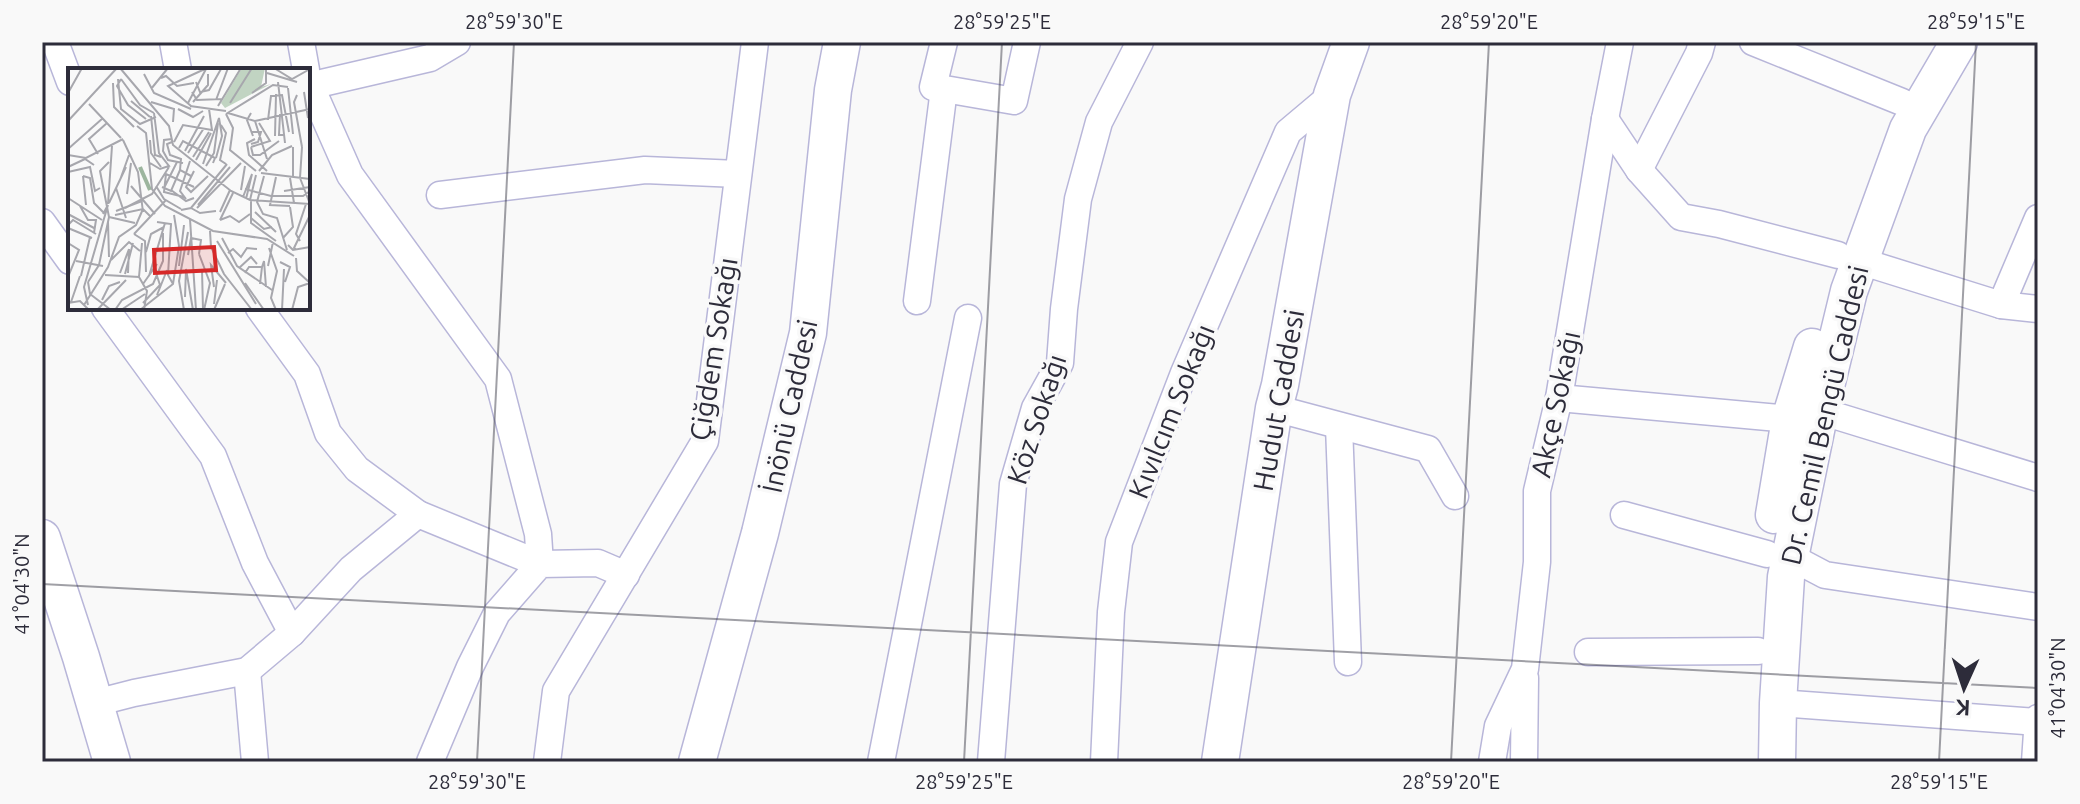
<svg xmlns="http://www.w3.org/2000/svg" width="2080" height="804" font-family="Ubuntu,sans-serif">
  <rect width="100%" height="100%" fill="#f9f9f9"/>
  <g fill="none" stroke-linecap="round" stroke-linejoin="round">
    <defs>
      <g id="street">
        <path d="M55,42L70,82"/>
        <path d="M173,42L178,70"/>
        <path d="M301,42L306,70"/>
        <path d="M944,42L933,87L1014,101L1027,42"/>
        <path d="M1753,42L1902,102"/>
        <path d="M309,86L430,58L457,42"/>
        <path d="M1605,119L1639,170L1681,217L1719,224L1838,255"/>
        <path d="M1639,170L1699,53L1702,42"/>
        <path d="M440,195L645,170L738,174"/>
        <path d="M42,222L70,261"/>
        <path d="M1860,261L2001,305L2038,309"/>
        <path d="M917,301L944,89"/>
        <path d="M2001,305L2038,218"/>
        <path d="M105,308L213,456L255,563L292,633"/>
        <path d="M259,308L307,374L328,433L357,469L418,514L540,564L538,534L498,379L350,175L308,80"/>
        <path d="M1559,398L1790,419"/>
        <path d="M1274,408L1428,449L1455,496"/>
        <path d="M1820,411L2038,478"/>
        <path d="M1339,426L1348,662"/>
        <path d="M1624,515L1767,554"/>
        <path d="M1789,556L1825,575L2038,607"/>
        <path d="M1588,652L1758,651"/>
        <path d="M247,671L255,762"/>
        <path d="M95,703L134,693L247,671L292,633L351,569L418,514"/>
        <path d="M1778,703L2038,722"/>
        <path d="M430,762L470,667L497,613L540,564L598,563L626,575"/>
        <path d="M547,762L556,691L705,441L755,42"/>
        <path d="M881,762L968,318"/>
        <path d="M991,762L1013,484L1035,408L1060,363L1064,309L1078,199L1099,122L1140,42"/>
        <path d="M1104,762L1111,612L1119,542L1184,373L1288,132L1332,95"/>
        <path d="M1492,762L1498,726L1525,669L1537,562V491L1559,398L1605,119L1620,42"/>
        <path d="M1524,762L1525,678"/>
        <path d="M2035,762L2038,718"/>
      </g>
      <g id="secondary">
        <path d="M1774,515L1790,419L1812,347"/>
        <path d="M42,538L81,657L112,762"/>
        <path d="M697,762L760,533L808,333L833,90L842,42"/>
        <path d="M1220,762L1274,408L1280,385L1332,95L1351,42"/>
        <path d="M1777,762L1778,703L1786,577L1820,411L1849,291L1908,129L1959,42"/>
      </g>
    </defs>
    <use href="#street" stroke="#b8b6d9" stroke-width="29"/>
    <use href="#secondary" stroke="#b8b6d9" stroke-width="39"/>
    <use href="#street" stroke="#fff" stroke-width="26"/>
    <use href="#secondary" stroke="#fff" stroke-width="36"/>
  </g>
  <path fill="none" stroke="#2d2c3a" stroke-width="2" stroke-opacity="0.45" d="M1992,42L2038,44M42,584L2038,688M477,762L514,42M964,762L1002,42M1451,762L1489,42M1939,762L1976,42"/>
  <g text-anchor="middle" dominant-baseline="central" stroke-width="7" stroke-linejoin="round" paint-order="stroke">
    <g font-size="28" fill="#2d2c3a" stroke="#f9f9f9">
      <text transform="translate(713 349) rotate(-81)">Çiğdem Sokağı</text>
      <text transform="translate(1278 400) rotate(-80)">Hudut Caddesi</text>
      <text transform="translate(1555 404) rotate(-78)">Akçe Sokağı</text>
      <text transform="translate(789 406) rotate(-78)">İnönü Caddesi</text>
      <text transform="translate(1171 411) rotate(-68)">Kıvılcım Sokağı</text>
      <text transform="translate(1824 415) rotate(-77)">Dr. Cemil Bengü Caddesi</text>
      <text transform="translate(1036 419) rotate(-72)">Köz Sokağı</text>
    </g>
  </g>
  <g transform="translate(68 68)">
    <rect width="242" height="242" fill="#f9f9f9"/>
    <path d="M174,0H197L193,19L203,16L157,40L153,35Z" fill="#c1d4c2"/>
    <path fill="none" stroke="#9cb59e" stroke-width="4" d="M72,99L82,122"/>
    <path fill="none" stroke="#a7a7ad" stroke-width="2" d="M52,0L101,58L105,77L163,123L182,132L242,136M206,0L224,11L242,1M199,5L229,14M76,6L86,25L123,41M93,10L98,8L109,18L126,15M50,11L53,41L72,56L88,49M53,11L49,18L60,37L78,51M53,11L72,37L86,45M128,14L132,24L141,22L153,1M210,14L217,75M45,15L46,39L66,59M220,20L225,66M83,21L100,0M124,24L129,32L154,31M236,24L240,50M0,25L14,0M184,25L198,15V0M229,27L226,34L234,79M148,32L160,0M63,33L82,49M83,34L106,41L105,54M125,34L140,17V6M120,35L138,1M162,35L184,0M21,36L53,70M122,38L158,43M123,38L100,18L139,0M150,38L173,0M110,41L125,49L135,43M160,45L187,53L199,91M183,45L179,52L185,68M158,46L165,60L162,82L188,103M158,46L205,17L220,19M212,46L211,67H216M83,48L87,87L93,89M200,52L203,28L214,27L221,64M0,53L49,0M187,53L242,41M153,57L158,65L152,92L158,96M69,58L78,65L84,121L97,138L145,163L199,171L226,188M207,68L208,26M104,71L96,72L95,83L100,92L115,95M187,71L179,75L181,87L199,103M55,72L70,104L75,144M82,72L83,85L93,99M104,74L99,76L102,87L113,91L112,102L123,108M106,74L115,57L144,62L141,41M183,76L190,74L193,64H184M183,79L202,73L191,55M183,79L185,87H192L211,73M225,79V108M111,80L115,73L147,90L145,95M0,81L35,50M117,83L136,48M120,85L136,60M30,86L21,71L39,55M0,87L18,90L55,71M125,89L141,64M128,92L143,65M41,94L32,103L41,149M82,95L92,101L101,98L91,85L86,45M135,96L151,50L154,68L148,90M138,98L146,85L150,55M0,99L17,91L26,97M126,103L118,119L123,124L140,108M191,103L204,87L224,78M0,104L22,99L27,123L32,120M193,105L242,111M15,108L22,110L26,135L36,145M15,108L18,137M196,108L189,134L195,146L209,150L219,182M208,109L202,137L222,138M222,110L226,135M232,110L242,136M232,110L234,79M52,112L61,87M63,118L87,146M88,118L96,131L113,141M94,119L103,123L112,102M48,120L58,150M96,120L109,94M177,121L203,128H235L242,123M103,122L118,133L126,130M173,122L177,98M216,123L242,119M59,126L63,95M116,129L96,124L98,106L126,119M175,129L184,106M0,130L34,152M118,131L112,123L122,93M178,131L184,106M182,132L188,107M183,132V155L208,173M41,135L58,99M40,136L44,78M130,137L162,99M12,138L20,152H28L26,165M57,140L84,126L101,99M123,140L132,145L148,143M129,140L173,95M113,142L123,140L159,96M48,143L74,133M152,144L162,122M187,144L208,164M0,146L26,160M47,147L75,141L83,149M41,149L67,155M183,150L196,161L204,159M122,151L128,242M152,152L162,148L171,154L182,146M152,152L165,125M40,154L41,189M89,154L103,156L100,207L105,216M0,157L5,152L28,166M0,160L24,170M142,163L143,179L156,206L184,242M66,166L98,132M66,166L77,173L78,204M154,170L169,198L204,222M215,170L225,159L222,139M149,173L188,236M232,173L228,166L238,136M0,175L11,182L0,209M220,177L225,182L242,179M201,180L209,203L203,230L208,242M229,182L226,180L242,147M78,184L83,166L96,159M160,185L165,181L173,189L179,180L189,181M131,186L142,215L136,242M120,187L123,170L133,172L131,186M228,190L229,203L242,215M43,192L61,174L72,183M8,193L35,198M212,194L222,199L217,214M111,198L116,157M200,198L205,174M194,199L196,193L198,219M171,200L183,189L189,196M134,202L135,242M52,205L61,181M60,205L61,181M177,205L181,199H194L192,216M57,206L65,175M37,207L71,209L79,223L76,242M13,208L22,169M81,208L97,155M71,209L74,175M20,214L31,197L41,149M20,214L22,226L43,242M177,215L196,242M75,216L89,196M146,219L143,197L158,215M89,227L99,202M117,229L118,201L125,242M34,232L41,218L52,214M3,234L12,208M0,235L12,233L21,242M75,235L92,217L89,208M146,236L149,212M16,237L40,199L51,169L68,157L75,141M20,237L16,219L40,137L35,146M29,242L58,212M47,242L54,232L85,216L95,193V165M53,242L77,226M72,242L105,216L111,178L106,147M116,242L111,213L120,164M146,242L157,216M214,242L216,201M224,242L230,219L242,215"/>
    <path fill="#d62828" fill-opacity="0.15" stroke="#d62828" stroke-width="4" d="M146,179L148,202L87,205L86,182Z"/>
    <rect width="242" height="242" fill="none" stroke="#2d2c3a" stroke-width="4"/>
  </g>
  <rect width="2080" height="804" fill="none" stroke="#f9f9f9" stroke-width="88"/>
  <g transform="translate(1964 688) rotate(183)" stroke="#f9f9f9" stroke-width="6" paint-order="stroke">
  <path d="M0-6L14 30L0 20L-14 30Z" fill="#2d2c3a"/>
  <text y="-12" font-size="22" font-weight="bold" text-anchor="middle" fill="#2d2c3a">K</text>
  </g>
  <rect x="44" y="44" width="1992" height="716" fill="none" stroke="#2d2c3a" stroke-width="3"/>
  <g font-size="20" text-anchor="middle" fill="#2d2c3a">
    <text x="514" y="29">28°59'30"E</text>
    <text x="1002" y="29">28°59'25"E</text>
    <text x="1489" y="29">28°59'20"E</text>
    <text x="1976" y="29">28°59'15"E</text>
    <text transform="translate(22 584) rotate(-90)" y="7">41°04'30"N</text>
    <text transform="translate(2058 688) rotate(-90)" y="7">41°04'30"N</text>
    <text x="477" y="789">28°59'30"E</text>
    <text x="964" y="789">28°59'25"E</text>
    <text x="1451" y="789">28°59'20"E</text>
    <text x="1939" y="789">28°59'15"E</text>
  </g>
</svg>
